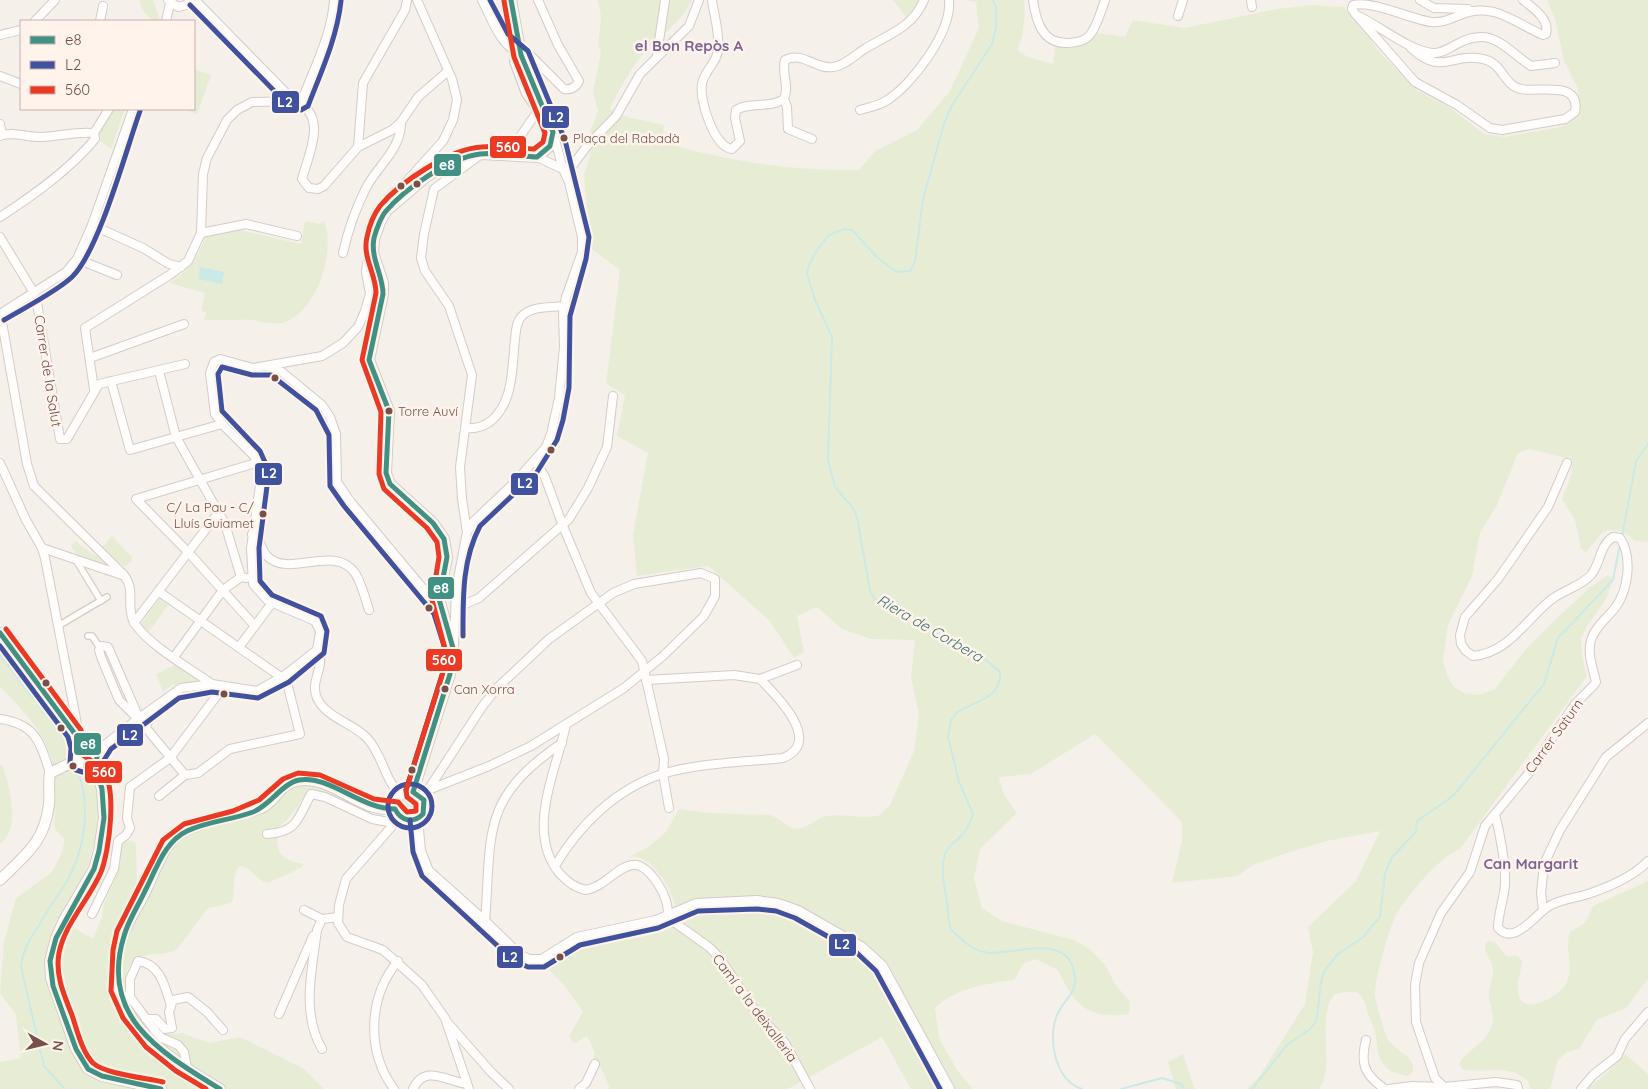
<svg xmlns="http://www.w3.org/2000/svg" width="1648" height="1089" font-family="Quicksand,sans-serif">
  <rect width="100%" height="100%" fill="#f6f0ea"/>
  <g fill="#e7edd5">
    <path d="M140,0H153L160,20L153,21C146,14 140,10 140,0Z"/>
    <path d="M598,0H692C679,27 660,33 642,55C630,70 618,91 610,109L627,117L664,125L662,142C727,161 791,171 859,170L875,151L917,130L950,91L979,28L976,2L965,0H1024L1025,12L1022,38L1017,50L1028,57L1053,64L1055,47L1081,46L1098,33L1125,37L1133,20L1184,28L1277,9L1312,5L1343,7L1365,30L1376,48L1416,90L1449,107L1484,134L1504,137L1561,127L1571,121L1580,103L1578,89L1564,61L1555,19L1547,0H1648V542L1636,541L1621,531L1609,530L1603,532L1586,552L1581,549L1575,520L1562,499C1566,487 1576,471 1570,459L1529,449L1518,453L1497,505L1480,533L1472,576L1448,625L1443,660L1447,675L1453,686L1464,693L1478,695L1495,689L1526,649L1554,621L1589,588L1608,575L1613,580L1606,599L1587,626L1581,639L1582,657L1587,676L1460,849C1441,855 1408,895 1397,913C1389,928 1375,978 1375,994C1375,1000 1385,1037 1389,1041C1397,1052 1416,1056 1413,1072L1408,1076C1380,1071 1378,1060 1376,1035C1375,1028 1371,1023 1369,1016C1361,993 1363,988 1335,994C1315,1017 1336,1068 1319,1089H1247L1259,1077L1305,1004L1313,952L1308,927L1356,881L1380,831L1327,841L1287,853L1253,865L1237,876L1172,883L1182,840V822L1095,734L1031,774L999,777L1004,795L1017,813L980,849L974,878L982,908L1002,921L1074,940L1090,949L1105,965L1115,984L1130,1002L1129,1014C1088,1020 1074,1005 1058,970L1035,959L1023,964L1014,980C988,983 954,989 935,1008L939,1038L957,1070L973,1089H911L882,1037L788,1089H610L600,1065L593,1059L595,1053L587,1036L574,1044L569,1036L583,1012L565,986L548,969V964L577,946L594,941L599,945C621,938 646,940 666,928C690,914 662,873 648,862C643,858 636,857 630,856L647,848L666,832L679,809L710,813L769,815C779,817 784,825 793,828C805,832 815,818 826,816C844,813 862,820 880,815L890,805L914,751L919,714L911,678L915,640L871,639L842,629L817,607L797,616L804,652L794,658L770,621L708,566L637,576L633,534L648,453L617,436L625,395L606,384L620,270L590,248L584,175L590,157L591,129L598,111L593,92L601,52L598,46L601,17Z"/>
    <path d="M893,0H920L907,18Z"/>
    <path d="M194,69L211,75L197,114L181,109H194Z"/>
    <path d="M113,109H125L111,149L98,139L99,132Z"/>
    <path d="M305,221L320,224L324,221C337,251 316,315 282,323C272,325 260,321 251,320C235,319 220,321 204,320L206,312L201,311L205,293L169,283C190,270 198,258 206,235L235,229L301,244Z"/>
    <path d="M112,536L132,557V561L124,567L102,547Z"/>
    <path d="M76,541C87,552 100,555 109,567L78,557L71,546Z"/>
    <path d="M160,598L169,604L148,633L139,627Z"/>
    <path d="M0,640L74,743L71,755L74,768C80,769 88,771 91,777C105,804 94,857 81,883C75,896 67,908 60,920L93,939L102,917L104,903L114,882L121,847L126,840L133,841L136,844L137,882L145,887L166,844L263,803L295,776L307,775L372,803V815C358,808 321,786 307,793L289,818L277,828C276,852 279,860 304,864L301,868L268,883C258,882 253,869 241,866L238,868C231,879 237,893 231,903L208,908L178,948C167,957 153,952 141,957C114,967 128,1005 140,1021C144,1026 150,1030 154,1035L182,1033L209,1043L240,1037L304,1069L324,1089H0V1062L21,1058L16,1015L0,993L4,942L16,898L52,872L62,852L65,839L55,829C53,809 57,788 53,767C48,734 22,709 0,687Z"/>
    <path d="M179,663L200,679L199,681L172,685L163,692L156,674Z"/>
    <path d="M0,765L3,766C9,788 22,827 0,844Z"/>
    <circle cx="410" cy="806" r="9"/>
    <path d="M1648,881V979L1626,1008L1597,1020L1579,1049L1567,1052L1558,1060L1550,1089H1530L1528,1081C1507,1063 1486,1074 1462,1069L1459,1064C1466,1050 1483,1045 1490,1030C1497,1016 1488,1004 1489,992C1490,984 1495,974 1492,966C1490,957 1484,953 1485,944L1489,941L1495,942L1506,956H1518L1522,961C1521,970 1517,983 1518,992C1521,1018 1560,997 1567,982C1574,966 1564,948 1570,932L1585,923L1593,906Z"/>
    <path d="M1183,1054L1194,1087L1195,1089H1176L1168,1062Z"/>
    <path d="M1625,1054L1648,1074V1089H1587L1607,1073Z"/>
  </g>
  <path fill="#cbe9e6" d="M200,267L224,272L222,284L198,279Z"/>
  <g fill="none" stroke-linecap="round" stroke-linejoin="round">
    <g stroke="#cbe9e6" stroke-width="2">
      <path d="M993,0L996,8V28L992,44L951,107L944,124L923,199L915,262L910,271L896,272L877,257L852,230L844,229L829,235L817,250L809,265L807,274L815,300L832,337L828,460L835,487L853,508L857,517L870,591L874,598L889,608L909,613L938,636L978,653L1000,672C1002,699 974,701 956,713L951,720L948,737L959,782L973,814C970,821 968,829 963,834C957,841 948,845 945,854C940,869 945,887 947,903C948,911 948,922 951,929C953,932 957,935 959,937C967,945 978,952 989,953C1018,954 1075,930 1075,982C1075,993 1064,1001 1059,1011C1046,1034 1054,1081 1082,1089"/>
      <path d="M1622,537L1636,461L1648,444"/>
      <path d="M0,655L67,742L72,756"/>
      <path d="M65,1089L44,1066L21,967C23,948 31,938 41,922C48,908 58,896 66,883C86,848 91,805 77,768"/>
      <path d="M1121,1089L1162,1078L1181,1084L1184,1089"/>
      <path d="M1252,1089L1287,1045L1309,1030L1315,1023L1317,1017L1321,982L1325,970L1338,954L1362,938L1380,917L1385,873L1392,857L1416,832L1417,821L1453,796L1544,684L1558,638L1613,580L1620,544"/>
    </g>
    <defs>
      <g id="pedestrian">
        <path d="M513,62L525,94L537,112"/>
        <path d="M76,560L101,601"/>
        <path d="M58,626L107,597"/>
        <path d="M88,636H92L100,648"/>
      </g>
      <g id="minor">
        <path d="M168,0L178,7L186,5L190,0"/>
        <path d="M195,0L294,101C329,114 309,153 302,179L309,188L318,189L324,186L358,147L392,130L401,122L418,97L448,71"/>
        <path d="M482,0C492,20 500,45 521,55"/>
        <path d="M712,0C714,16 720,33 718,50C717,63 704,71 702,84C699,100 714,147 732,149L740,141L735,118L736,110C750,101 769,109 784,99C790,86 781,73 785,60C803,51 816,70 833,67C844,66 854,56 863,50C886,35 912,29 924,0"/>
        <path d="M1033,0C1036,21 1042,44 1068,43C1076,42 1083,42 1089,36C1097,27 1101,11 1105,0"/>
        <path d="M1251,0L1252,7"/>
        <path d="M1420,0L1434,8L1468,9"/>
        <path d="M1523,0C1533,8 1550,19 1546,34L1543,35C1526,28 1512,17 1494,12C1463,5 1454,24 1431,22C1410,19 1372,0 1353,5L1352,9L1356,15C1379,25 1408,50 1432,53C1441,54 1449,48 1457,44C1493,25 1505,49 1531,66L1555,63"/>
        <path d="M1178,16L1183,0"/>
        <path d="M1359,18L1415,82L1457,105L1490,128L1502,130L1565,119L1575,112C1581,79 1537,93 1521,89C1504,86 1502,62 1483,59C1450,52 1443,77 1411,48"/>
        <path d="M35,21L55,0"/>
        <path d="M100,21L103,6"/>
        <path d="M166,21L170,3"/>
        <path d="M0,35L21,30"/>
        <path d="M521,46L564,89C571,90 576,88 579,81L558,45L538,0"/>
        <path d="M657,55L665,0"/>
        <path d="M0,76L21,84"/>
        <path d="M784,99L787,107L788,129L812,139"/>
        <path d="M301,103C313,70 332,35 334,0"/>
        <path d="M860,110C869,107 878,106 886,101C912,85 952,32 949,0"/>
        <path d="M0,124L2,135"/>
        <path d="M0,136C12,131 26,137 39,137C58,137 75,131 94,133"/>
        <path d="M358,147L363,83L405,10L407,0"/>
        <path d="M508,154L537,112L548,122"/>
        <path d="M537,157L563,169L573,165L587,146L616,116L640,74L689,26L699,0"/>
        <path d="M396,201L406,182L443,141L453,120L457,100L452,79L417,0"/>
        <path d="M0,217C34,195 69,170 95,139L94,133L109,109"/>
        <path d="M92,225L143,248L169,264L181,267"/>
        <path d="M201,233L246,224L297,236"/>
        <path d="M0,237L34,293"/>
        <path d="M343,253C348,230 355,210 366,188C378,165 401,150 401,122"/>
        <path d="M77,259L117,275"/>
        <path d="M30,296L37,303L60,439H67L99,384L185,364"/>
        <path d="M0,314L66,272L77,259L92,225L133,109"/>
        <path d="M0,320L2,322L27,464L34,486L124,575C136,592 126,603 133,620C143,642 191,669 212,684"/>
        <path d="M90,358L184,324"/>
        <path d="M267,366L282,372L322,405L330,417L336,434L337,482L350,501L441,610"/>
        <path d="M159,371L176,437L225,524L241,577"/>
        <path d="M111,381L130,450L222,424"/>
        <path d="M94,389L85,328L171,274L188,261L201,233L203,174L207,158L227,120L237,110L252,102L294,101"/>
        <path d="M466,428C476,429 483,427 491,421C514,402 512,366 515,339C516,331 516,323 521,317C530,306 552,307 565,306"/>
        <path d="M535,461L545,477L563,526L591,593L642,661L664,759L663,774L669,808"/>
        <path d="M0,463L26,520L42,548L45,558L77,724L75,734"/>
        <path d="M467,532L462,499L460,467L472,375L449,306L425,271L421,258L424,234L434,189L480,155"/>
        <path d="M252,534L257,535C260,542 262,551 267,556C289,579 334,543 355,573C362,584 365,598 369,610"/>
        <path d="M42,548L122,575"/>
        <path d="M158,591L281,677"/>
        <path d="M456,608L479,598L569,519L588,488L607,447L613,396"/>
        <path d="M134,623L219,512"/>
        <path d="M255,626L188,552L136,499L259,462"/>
        <path d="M454,646L456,589L467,532L474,521L516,481L546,447L551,434L559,398L564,347L563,313L566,297L582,252V237L569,182L563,169L553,132"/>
        <path d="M239,647L272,603"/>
        <path d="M317,650C327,666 309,680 317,698C326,718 353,723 367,738C383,755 384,780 401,795"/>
        <path d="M174,657L223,590L241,577L246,578"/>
        <path d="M646,680L734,675L760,679L797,665"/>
        <path d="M151,710L146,728L185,775"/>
        <path d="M0,719C36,724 40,742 50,773"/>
        <path d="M138,719L119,700L101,657L99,650L101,646L108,647L139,718"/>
        <path d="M566,725C556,771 525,833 560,874C568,882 575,888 586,890C615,885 629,840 658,884C664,893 670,907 667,917L709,947L719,957L756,1012L785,1043L810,1089"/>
        <path d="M97,755L106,744L139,718L181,688L212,684L257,691L285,675L317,650L320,631L315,621L268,601L253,584L251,548L262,472L254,456L222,424L215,414L210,373L214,362L220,359L253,368L322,356L343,343L358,327L365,311L370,294L366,272L367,263L373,253"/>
        <path d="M159,796L185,775L198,773L230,749L300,734L285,675"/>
        <path d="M422,797L428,790L489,766L531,746L624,688L663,656L704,616L715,596V579L701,573L634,584L613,593L549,639L497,688L482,707L428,790"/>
        <path d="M1495,814C1500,833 1506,866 1505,885C1504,899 1498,913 1498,928C1516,947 1536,912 1551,905C1563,899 1576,898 1588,894C1609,887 1633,877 1648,861"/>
        <path d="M400,817L346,879L339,905L338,923L347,937L383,950L422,985L445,1018L469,1089"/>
        <path d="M267,834C298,832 298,818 311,794L325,797L372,819L394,823"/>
        <path d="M555,866C579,825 616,789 662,774C697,763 746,762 783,758C824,742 776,695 760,679"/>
        <path d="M304,910L322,919"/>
        <path d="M1543,910L1541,893L1544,864L1560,830L1606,757L1648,723"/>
        <path d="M92,914L114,869L118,841L126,835L130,828L127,818L130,787L170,758L224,686"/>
        <path d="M485,922C492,832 480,799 562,743"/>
        <path d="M171,1006C165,987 161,964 138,961L130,979V997L156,1032L162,1038L178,1045L184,1052L187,1068"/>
        <path d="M279,1014L313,936"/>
        <path d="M146,1019H156L165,1029L172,1028L169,1012L173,1000L188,997L207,1012L223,1030"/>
        <path d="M447,1022L491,1072L509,1089"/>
        <path d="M1366,1040C1360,1063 1364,1075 1385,1089"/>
        <path d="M322,1049C301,1013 312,970 317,930L322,919L338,917"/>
        <path d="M394,1089C366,1051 368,997 398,961"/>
        <path d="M413,1089C425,1063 448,1082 467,1084"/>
        <path d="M579,1089L586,1083L595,1064"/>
        <path d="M1389,1089L1412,1086L1444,1087"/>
        <path d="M1518,1089L1517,1085L1496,1082L1444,1087L1435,1078L1416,1022L1415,985L1419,963L1441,913L1470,872L1485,826L1528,774L1575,704L1594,685L1596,682C1593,668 1587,654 1591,640C1595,627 1607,618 1615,608C1628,591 1633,557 1620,538L1613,537C1599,546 1601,563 1591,575C1581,586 1564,590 1552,599C1526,619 1509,653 1473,656L1466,651L1461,644L1460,635L1465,617L1498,579L1548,507L1567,463"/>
        <path d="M1581,1089L1593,1075L1617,1056L1625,1039L1648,1012"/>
      </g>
      <g id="tertiary">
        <path d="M0,633L75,734L88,746"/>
        <path d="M95,761L89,766L81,765L76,759L78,750L88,746L96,753V769L102,789L104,818L99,851L94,869L64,920L56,938L50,961L51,978L76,1049L88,1069L102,1076L161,1089"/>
        <circle cx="410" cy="806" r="15"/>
        <path d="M413,792L450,674L453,648L439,599L447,557L444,539L433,523L390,484L386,473L389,411L369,360L383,294V283L373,253L374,239L380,222L386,211L426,177L439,169L463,158L481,154L537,157L550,146L553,132L521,55L511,0"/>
        <path d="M417,819L420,851L428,871L485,922L519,955L529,960H542L577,938L656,921L696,904L757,901L778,904L798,911L861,947L882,966L949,1089"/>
        <path d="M0,880C25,855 45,842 49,804C50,794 48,783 50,773L77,760"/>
        <path d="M220,1089C163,1055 95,1013 123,935C128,921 137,908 144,894C154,875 162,845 181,833C202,820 236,818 261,808C275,802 280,784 296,781C332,773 357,813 395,809"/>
      </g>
    </defs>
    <use href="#pedestrian" stroke="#d5cbc7" stroke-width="8"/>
    <use href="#minor" stroke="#d5cbc7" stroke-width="10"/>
    <use href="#tertiary" stroke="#d5cbc7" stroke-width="12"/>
    <use href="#pedestrian" stroke="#fefdfc" stroke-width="5.5"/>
    <use href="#minor" stroke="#fefdfc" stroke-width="8"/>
    <use href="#tertiary" stroke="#fefdfc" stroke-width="10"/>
    <defs>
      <g id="bus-1">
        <path d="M0,633L75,734L94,749L97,755L96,769L102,789L104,818L99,851L94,869L56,938L50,961L53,986L76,1049L88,1069L102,1076L161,1089"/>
        <path d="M220,1089C160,1052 99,1017 124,936C128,921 138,906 145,891C156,870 164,842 187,831C208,821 232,820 253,812C270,805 283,783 299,780C330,775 360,809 395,809C401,821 413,824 423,814L424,800L413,792L450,674L453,648L439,599L447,557L444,539L433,523L390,484L386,473L389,411L369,360L383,294C383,275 370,258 374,238C376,230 381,217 386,211C406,188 449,158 480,154C498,152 519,156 537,157L550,146L553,132L521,55L511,0"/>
      </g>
      <g id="bus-2">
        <path d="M190,5L289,106L301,110L308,106C321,72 337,38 341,1"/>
        <path d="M4,320C24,308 56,292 72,277C99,251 126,150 140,111"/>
        <path d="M463,636C463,598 462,560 480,526L537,472L557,440L563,420L569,388L570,316L586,259L589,237L565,140L528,51L508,34L490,0"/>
        <path d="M0,646L68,737L71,748L70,763L76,770L86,773L99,768L111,749L179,698L212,692L258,698L289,682L324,653L327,631L321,616L272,595L260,581L259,548L269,471L260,451L222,411L218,374L222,367L252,375H271L316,410L329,435L330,486L344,506L434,614L445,649L443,672L406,790"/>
        <circle cx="410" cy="806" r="22"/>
        <path d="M410,820L413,852L422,876L514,961L528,967H544L580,945L658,928L698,911L757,909L776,911L795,918L857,953L876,971L940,1089"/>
      </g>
      <g id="bus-3">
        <path d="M6,629L81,730L86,747L84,756C90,760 98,764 102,769C118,787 109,852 101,872C89,900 65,923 59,953C55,975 64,995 72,1015C77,1030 82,1052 93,1063C105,1074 146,1078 163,1082"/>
        <path d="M206,1089L176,1071L146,1047L123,1018L111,991L113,950L117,931L163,840L184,824L233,811L259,800L283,779L298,773L320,775L374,799L398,802L407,812L416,811V804L407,797L406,790L443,672L445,649L432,600L439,557L437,542L427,528L384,489L379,474L381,412L362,360L376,293C376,274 362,257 367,237C369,227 374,214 380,206C400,182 450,149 481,147C498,145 517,148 534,149L543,142L545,133L514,57L504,1"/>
      </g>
    </defs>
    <use href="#bus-1" stroke="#fff3eb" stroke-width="9"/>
    <use href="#bus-2" stroke="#fff3eb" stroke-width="9"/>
    <use href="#bus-3" stroke="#fff3eb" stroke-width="9"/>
    <use href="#bus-1" stroke="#409183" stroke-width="5"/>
    <use href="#bus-2" stroke="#40529e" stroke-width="5"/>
    <use href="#bus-3" stroke="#ea3a24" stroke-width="5"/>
  </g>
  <g fill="#75514a" stroke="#fff3eb" stroke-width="2">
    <circle cx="564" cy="138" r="4.5"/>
    <circle cx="417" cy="184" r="4.5"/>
    <circle cx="401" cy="186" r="4.5"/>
    <circle cx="275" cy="378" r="4.5"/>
    <circle cx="389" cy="411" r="4.5"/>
    <circle cx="551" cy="450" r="4.5"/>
    <circle cx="263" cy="514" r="4.5"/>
    <circle cx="429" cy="608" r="4.5"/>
    <circle cx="46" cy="683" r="4.5"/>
    <circle cx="445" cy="689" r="4.5"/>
    <circle cx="224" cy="694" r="4.5"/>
    <circle cx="61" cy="728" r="4.5"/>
    <circle cx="73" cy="766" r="4.5"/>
    <circle cx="412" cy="770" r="4.5"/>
    <circle cx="560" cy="957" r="4.5"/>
  </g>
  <g text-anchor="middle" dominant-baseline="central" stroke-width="5" stroke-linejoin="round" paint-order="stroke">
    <g font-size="13" fill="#75514a" stroke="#fff3eb" text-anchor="start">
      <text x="573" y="138">Plaça del Rabadà</text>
      <text x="398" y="411">Torre Auví</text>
      <text x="254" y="507" text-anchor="end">C/ La Pau - C/<tspan x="254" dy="16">Lluís Guiamet</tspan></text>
      <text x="454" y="689">Can Xorra</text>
    </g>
    <g font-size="14" fill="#75514a" stroke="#fff3eb">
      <text transform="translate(48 371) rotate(81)">Carrer de la Salut</text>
      <text transform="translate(1554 736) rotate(-54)">Carrer Saturn</text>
      <text transform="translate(755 1008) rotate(53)">Camí a la deixalleria</text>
    </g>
    <g font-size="15" font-weight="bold" fill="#7e6598" stroke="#fff3eb">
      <text x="689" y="45">el Bon Repòs A</text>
      <text x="1531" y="863">Can Margarit</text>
    </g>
    <g font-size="15" font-style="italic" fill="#3d7a79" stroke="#fff3eb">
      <text transform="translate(930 628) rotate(30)">Riera de Corbera</text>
    </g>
  </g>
  <g stroke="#fff3eb" stroke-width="2">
    <rect x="271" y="90" width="29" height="24" rx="5" fill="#40529e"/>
    <rect x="541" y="105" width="29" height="24" rx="5" fill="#40529e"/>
    <rect x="489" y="135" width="38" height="24" rx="5" fill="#ea3a24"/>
    <rect x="433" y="153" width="29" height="24" rx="5" fill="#409183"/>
    <rect x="254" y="462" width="29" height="24" rx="5" fill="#40529e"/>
    <rect x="510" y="472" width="29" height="24" rx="5" fill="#40529e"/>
    <rect x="427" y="576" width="28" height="24" rx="5" fill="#409183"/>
    <rect x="425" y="648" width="38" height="24" rx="5" fill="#ea3a24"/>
    <rect x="116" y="723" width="28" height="24" rx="5" fill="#40529e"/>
    <rect x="73" y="732" width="29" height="24" rx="5" fill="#409183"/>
    <rect x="84" y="760" width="39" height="24" rx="5" fill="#ea3a24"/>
    <rect x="828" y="933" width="29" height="24" rx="5" fill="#40529e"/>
    <rect x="496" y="945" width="28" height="24" rx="5" fill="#40529e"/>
  </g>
  <g font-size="14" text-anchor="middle" font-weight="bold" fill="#fff">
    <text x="285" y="107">L2</text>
    <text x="556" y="122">L2</text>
    <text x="508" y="152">560</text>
    <text x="447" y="170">e8</text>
    <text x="269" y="478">L2</text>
    <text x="525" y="488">L2</text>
    <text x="441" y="593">e8</text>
    <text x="444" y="665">560</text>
    <text x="130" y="740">L2</text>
    <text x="88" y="749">e8</text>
    <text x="104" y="777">560</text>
    <text x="842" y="949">L2</text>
    <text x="510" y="962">L2</text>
  </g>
  <rect x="20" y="20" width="175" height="90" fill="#fff3eb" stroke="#c8b2ab"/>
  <rect x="30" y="36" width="25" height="8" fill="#409183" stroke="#c8b2ab"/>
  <text x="65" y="45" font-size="15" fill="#75514a">e8</text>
  <rect x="30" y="61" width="25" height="8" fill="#40529e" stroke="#c8b2ab"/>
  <text x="65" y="70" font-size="15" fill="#75514a">L2</text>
  <rect x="30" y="86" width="25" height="8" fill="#ea3a24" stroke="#c8b2ab"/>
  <text x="65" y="95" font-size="15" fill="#75514a">560</text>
  <g transform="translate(45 1044) rotate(98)" stroke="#fff3eb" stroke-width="4" paint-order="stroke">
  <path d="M0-4L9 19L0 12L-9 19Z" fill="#75514a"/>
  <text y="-8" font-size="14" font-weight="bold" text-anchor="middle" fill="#75514a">N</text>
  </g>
</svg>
